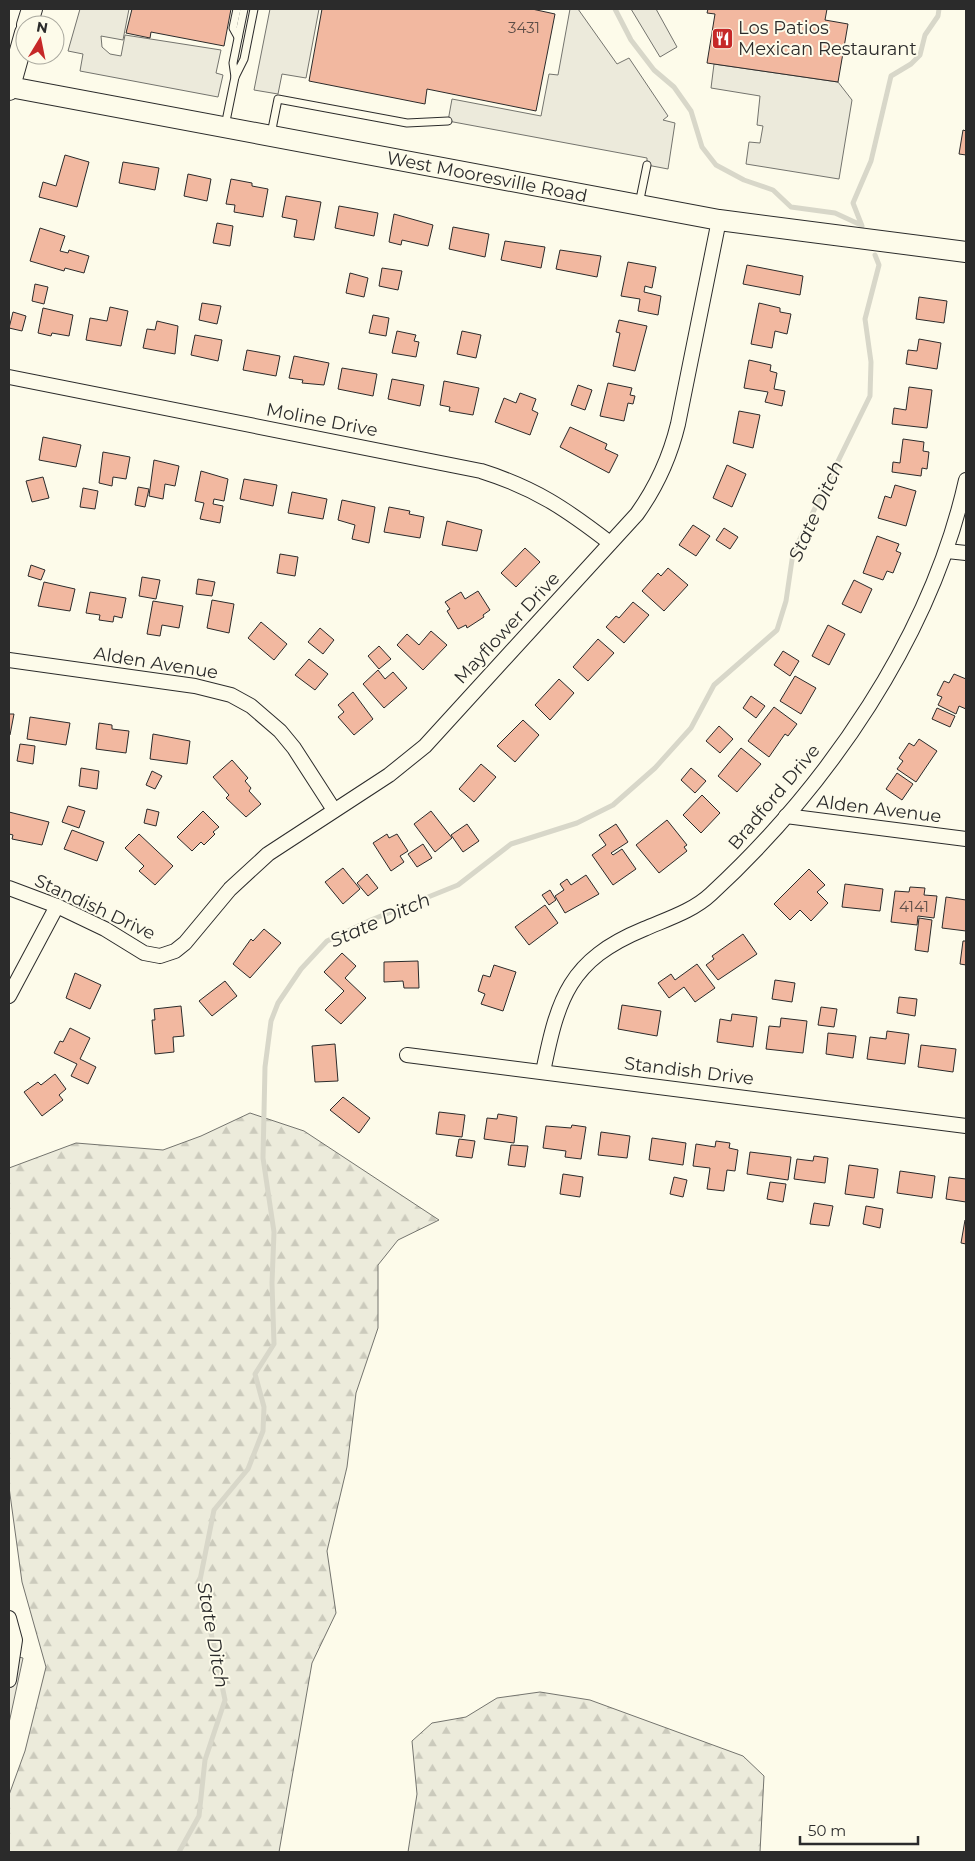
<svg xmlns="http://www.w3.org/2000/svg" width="975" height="1861" font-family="Montserrat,sans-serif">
  <defs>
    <pattern id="forest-firs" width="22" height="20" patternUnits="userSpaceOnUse" patternTransform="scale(1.25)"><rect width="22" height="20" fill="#ecebdb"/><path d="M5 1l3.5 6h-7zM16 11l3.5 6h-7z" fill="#cbcabc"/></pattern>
  </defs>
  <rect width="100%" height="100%" fill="#fdfbea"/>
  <g fill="url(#forest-firs)" stroke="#74746e">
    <path d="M250,1113L304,1131L439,1220L398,1240L378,1265V1328L356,1393L347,1467L327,1551L336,1613L312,1663L279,1852H9V1795L25,1751L46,1667L22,1582L9,1487V1168L76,1143L163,1150L201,1136Z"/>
    <path d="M540,1692L590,1700L743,1756L764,1776L760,1852H408L417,1794L412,1741L432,1723L466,1717L497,1698Z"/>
  </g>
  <g fill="#eceadb" stroke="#74746e">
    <path d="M80,9H129L123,40L101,36L102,47L110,54L121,56L125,35L221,50L216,73L223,75L218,97L80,71L83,54L68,51Z"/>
    <path d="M270,9H319L306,78L282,74L278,94L254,90Z"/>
    <path d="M570,9H578L617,64L629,58L668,116L663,120L675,123L668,169L647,165V158L448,121L452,99L541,116L549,74L558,75Z"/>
    <path d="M631,9H656L677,47L660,57Z"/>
    <path d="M714,64L838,82L852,100L839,179L746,164L749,142L760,143L763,126L757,125L760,96L711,88Z"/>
    <path d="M9,1655L23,1658L9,1723Z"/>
  </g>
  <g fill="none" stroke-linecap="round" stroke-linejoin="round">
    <g stroke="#d8d7c9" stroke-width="5">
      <path d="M615,9L631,40L654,70L674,87L691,111L702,147L716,165L744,180L773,190L791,207L835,213L861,225"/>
      <path d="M862,226L853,203L871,161L891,76L911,64L920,55L925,35L938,16L939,9"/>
      <path d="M179,1852L199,1816L205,1760L225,1700L200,1580L214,1510L248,1469L263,1431L264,1407L255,1374L274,1344L272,1283L274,1232L263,1158L265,1067L271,1021L278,1003L301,969L327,941L371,920L458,885L511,844L577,823L613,805L655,768L691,728L714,685L777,630L786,601L793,553L870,396L871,362L865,319L879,265L875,255"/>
    </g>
  </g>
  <g fill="#f2b8a0" stroke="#2b2b2b">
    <path d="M132,9H231L224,46L151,32L150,38L126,33Z"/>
    <path d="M322,9H532L555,14L536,111L427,89L425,104L309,81Z"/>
    <path d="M708,9H827L825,20L848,24L838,82L707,63L715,14L707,13Z"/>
    <path d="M963,130L966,131V155L959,154Z"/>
    <path d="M65,155L89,162L77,207L39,197L43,182L56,186Z"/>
    <path d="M123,162L159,168L155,190L119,183Z"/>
    <path d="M188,174L211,179L207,201L184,196Z"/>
    <path d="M231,179L252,183V186L268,189L263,217L234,212L235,205L226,204Z"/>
    <path d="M286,196L321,202L314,240L294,237L297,220L282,217Z"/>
    <path d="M339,206L378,213L374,236L335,228Z"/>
    <path d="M394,214L433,225L428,246L402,240L401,245L389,242Z"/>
    <path d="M217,223L233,226L230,246L213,243Z"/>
    <path d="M453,227L489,234L485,257L449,249Z"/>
    <path d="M40,228L65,236L60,251L68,253L69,250L89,256L84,273L65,268L64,271L30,261Z"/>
    <path d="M505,241L545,247L541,268L501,260Z"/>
    <path d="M560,250L601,256L597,277L556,269Z"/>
    <path d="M628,262L656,267L652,288L645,286L644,292L661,296L658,315L638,311L640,299L621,296Z"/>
    <path d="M747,265L803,276L800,295L743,284Z"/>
    <path d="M382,268L402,271L398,290L379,286Z"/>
    <path d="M350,273L368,278L364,297L346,293Z"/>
    <path d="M35,284L48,287L44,304L32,301Z"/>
    <path d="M919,297L947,301L944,323L916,319Z"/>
    <path d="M202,303L221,306L217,324L199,320Z"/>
    <path d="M759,303L780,308V312L791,314L787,334L775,331L772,348L751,344Z"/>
    <path d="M110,307L128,311L121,346L86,340L90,318L107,321Z"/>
    <path d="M43,308L73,315L69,336L52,333L51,336L38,333Z"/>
    <path d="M13,312L26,316L22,331L9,328Z"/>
    <path d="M373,315L389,318L386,336L369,333Z"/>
    <path d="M619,320L647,326L635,371L613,366L620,333L616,332Z"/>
    <path d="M157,321L178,326L175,354L143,348L147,329L155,330Z"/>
    <path d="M397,331L416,335L414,341L419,342L416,357L392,353Z"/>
    <path d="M462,331L481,335L476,358L457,354Z"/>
    <path d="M195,335L222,340L218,361L191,355Z"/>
    <path d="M919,339L941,343L937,369L906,364L908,350L917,351Z"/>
    <path d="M247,350L280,356L276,376L243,370Z"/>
    <path d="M294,356L329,363L324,385L302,383L303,380L289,378Z"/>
    <path d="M749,360L771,365L770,371L777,373L774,389L785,391L782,406L765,402L768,392L744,388Z"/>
    <path d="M342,368L377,374L373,396L338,389Z"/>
    <path d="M392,379L424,385L420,406L388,399Z"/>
    <path d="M444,381L479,388L473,415L449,411L450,407L440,405Z"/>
    <path d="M608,383L632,388L630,395L635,396L633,404L628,403L624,421L600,416Z"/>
    <path d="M578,385L592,390L585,410L571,405Z"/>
    <path d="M909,387L932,390L927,428L892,424L894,408L906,410Z"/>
    <path d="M520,393L536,399L532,410L538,413L530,435L495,422L504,398L516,403Z"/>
    <path d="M739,411L760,415L753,448L733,443Z"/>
    <path d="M570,427L607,444L605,449L618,455L609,473L560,447Z"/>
    <path d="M43,437L81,445L76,467L39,460Z"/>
    <path d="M903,439L924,442L923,451L929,452L927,469L922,468L921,476L892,472L893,462L900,463Z"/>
    <path d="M103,452L130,457L126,479L113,477L112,486L99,483Z"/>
    <path d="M154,460L179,466L175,486L165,484L163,499L149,496Z"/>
    <path d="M727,465L746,474L732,507L713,498Z"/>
    <path d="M201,471L228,479L224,501L214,499L213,504L223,506L220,523L200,519L204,503L195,501Z"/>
    <path d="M43,477L49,498L32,502L26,481Z"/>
    <path d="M244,479L277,485L273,506L240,499Z"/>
    <path d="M895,485L916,491L906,526L878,518L885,496L891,498Z"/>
    <path d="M138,487L149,489L145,507L135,505Z"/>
    <path d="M83,488L98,491L95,509L80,507Z"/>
    <path d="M292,492L327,499L323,519L288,513Z"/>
    <path d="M342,500L375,507L369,543L352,539L355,525L338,520Z"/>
    <path d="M389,507L410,511L409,514L424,517L420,538L384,532Z"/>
    <path d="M447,521L482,530L477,551L442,545Z"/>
    <path d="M693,525L710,536L696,556L679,545Z"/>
    <path d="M724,528L738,537L730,549L716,540Z"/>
    <path d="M877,536L899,544L896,551L901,553L893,573L887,571L883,580L863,573Z"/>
    <path d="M525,548L540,562L516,587L501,573Z"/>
    <path d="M280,554L298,557L295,576L277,573Z"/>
    <path d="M31,565L45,570L41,580L28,576Z"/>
    <path d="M668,568L688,585L664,611L642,591L658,573L661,576Z"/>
    <path d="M142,577L160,580L156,599L139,596Z"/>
    <path d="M198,579L215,582L212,596L196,594Z"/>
    <path d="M854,580L872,589L861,613L842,604Z"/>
    <path d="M44,582L75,589L70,611L38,606Z"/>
    <path d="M478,591L490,610L483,615L484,617L467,628L466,625L458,629L447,611L450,609L445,602L461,592L465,599Z"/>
    <path d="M90,592L126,598L122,618L114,616L113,622L99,620L100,615L86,613Z"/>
    <path d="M212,600L234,604L229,633L207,628Z"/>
    <path d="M153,601L183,606L179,628L162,625L160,636L147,634Z"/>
    <path d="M633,602L649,615L624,643L606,627L616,616L619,618Z"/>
    <path d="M261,622L287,644L274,660L248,638Z"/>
    <path d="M828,625L845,634L829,665L812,656Z"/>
    <path d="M320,628L334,640L323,654L308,642Z"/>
    <path d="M431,631L447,645L423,670L397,645L407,634L419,645Z"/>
    <path d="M598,639L614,653L588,681L573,667Z"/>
    <path d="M379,646L391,659L379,669L368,656Z"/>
    <path d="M783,651L799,661L790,676L774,665Z"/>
    <path d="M309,659L328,674L315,690L295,675Z"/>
    <path d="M378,670L385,679L393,672L407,688L384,708L363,684Z"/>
    <path d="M954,674L966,679V709L959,706L956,714L938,705L942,697L937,695L944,681L949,683Z"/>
    <path d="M795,676L816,688L801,714L780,701Z"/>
    <path d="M559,679L574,693L550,720L535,705Z"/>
    <path d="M353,692L373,719L354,735L338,717L344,712L338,705Z"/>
    <path d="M751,696L765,706L756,718L743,708Z"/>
    <path d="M774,707L797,724L788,736L785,734L769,757L748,741Z"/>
    <path d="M937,708L955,716L950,727L932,719Z"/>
    <path d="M9,714H14L10,735H9Z"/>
    <path d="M30,717L70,723L66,745L27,739Z"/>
    <path d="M523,720L539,735L515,762L497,746Z"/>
    <path d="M99,723L112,725V729L129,731L126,753L96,749Z"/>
    <path d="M719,726L733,739L720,753L706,741Z"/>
    <path d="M153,734L190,741L187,764L150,759Z"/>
    <path d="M919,739L937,751L916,782L897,769L903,761L899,758L909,743L914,746Z"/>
    <path d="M20,744L35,746L33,764L17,761Z"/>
    <path d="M741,748L761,764L737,792L718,776Z"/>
    <path d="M232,760L248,778L245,781L251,788L249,791L261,804L246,817L226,798L229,795L213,777Z"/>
    <path d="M481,764L496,777L474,802L459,789Z"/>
    <path d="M81,768L99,771L97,789L79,786Z"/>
    <path d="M691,768L706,781L695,793L681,780Z"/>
    <path d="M152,771L162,776L155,789L146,785Z"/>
    <path d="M897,773L913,784L902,800L886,789Z"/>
    <path d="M702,795L720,813L701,833L683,815Z"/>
    <path d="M68,806L85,811L79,828L62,822Z"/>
    <path d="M147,809L159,812L156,826L144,823Z"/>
    <path d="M203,811L219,827L213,832L215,834L204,845L201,842L192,851L177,837Z"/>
    <path d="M431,811L452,838L435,852L414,824Z"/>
    <path d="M9,812L49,822L42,845L12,839L13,835L9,834Z"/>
    <path d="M667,820L687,845L684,847L687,851L659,873L636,845Z"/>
    <path d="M467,824L479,841L463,852L451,835Z"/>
    <path d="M616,824L628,842L611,853L613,855L622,849L636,869L613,885L592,855L606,845L599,835Z"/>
    <path d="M72,830L104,842L97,861L64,849Z"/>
    <path d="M139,834L173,866L155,885L139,871L144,866L125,848Z"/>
    <path d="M387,834L389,838L397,834L408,851L400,856L404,862L391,871L373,843Z"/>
    <path d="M423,844L432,858L417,867L408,854Z"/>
    <path d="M343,868L360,889L343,904L325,882Z"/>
    <path d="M809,869L825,885L817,892L828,903L811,921L800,910L790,920L774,904Z"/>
    <path d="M367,874L378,888L368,896L357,883Z"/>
    <path d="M586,875L599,894L565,913L555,896L564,890L560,884L567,879L571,885Z"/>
    <path d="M845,884L883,889L880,911L842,907Z"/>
    <path d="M910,887L925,888L924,895L937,896L934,918L918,916L917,925L891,922L895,891L909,892Z"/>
    <path d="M550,890L556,900L549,905L542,895Z"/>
    <path d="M946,897L966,900V931L942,928Z"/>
    <path d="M545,905L558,923L529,945L515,927Z"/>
    <path d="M919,918L932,920L928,952L915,950Z"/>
    <path d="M264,929L281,943L250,978L233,964L251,939L253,941Z"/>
    <path d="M743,934L757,954L718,980L706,965L714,959L712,956Z"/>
    <path d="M963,941H966V965L960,964Z"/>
    <path d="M342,953L356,966L345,978L366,998L341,1024L325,1010L344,991L324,972Z"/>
    <path d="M418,961L419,988H404L403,981L384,982V962Z"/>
    <path d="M697,964L715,988L695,1002L684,987L669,998L658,983L671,974L675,980Z"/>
    <path d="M494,965L516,972L503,1011L481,1004L485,994L478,991L483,975L490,977Z"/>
    <path d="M75,973L101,985L90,1009L66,998Z"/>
    <path d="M775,980L795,983L792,1002L772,999Z"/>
    <path d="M225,981L237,996L212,1016L199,1001Z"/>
    <path d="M899,997L917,999L915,1016L897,1013Z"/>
    <path d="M622,1005L661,1011L657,1036L618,1029Z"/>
    <path d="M181,1006L184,1036L173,1037L174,1052L155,1054L152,1020H155L154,1009Z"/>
    <path d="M821,1007L837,1009L834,1027L818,1025Z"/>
    <path d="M732,1014L757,1017L753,1047L717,1042L720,1019L731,1021Z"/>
    <path d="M781,1018L807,1021L803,1053L766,1049L769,1026L780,1027Z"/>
    <path d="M70,1028L90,1038L80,1059L96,1067L88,1084L71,1076L77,1064L54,1053L60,1041L63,1042Z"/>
    <path d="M887,1031L909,1034L905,1064L867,1059L870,1037L886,1039Z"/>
    <path d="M828,1033L856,1036L853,1058L826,1054Z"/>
    <path d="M335,1044L338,1081L315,1082L312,1046Z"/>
    <path d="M921,1045L956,1049L953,1072L918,1067Z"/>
    <path d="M55,1074L66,1089L59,1095L63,1100L42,1116L24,1092L38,1082L41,1085Z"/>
    <path d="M343,1097L370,1118L359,1133L330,1110Z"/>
    <path d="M439,1112L465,1115L462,1137L436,1134Z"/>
    <path d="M498,1114L517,1117L514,1143L484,1139L487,1118L497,1119Z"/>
    <path d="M572,1125L586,1127L581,1159L565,1157L566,1151L543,1148L546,1126L571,1128Z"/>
    <path d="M601,1132L630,1136L627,1158L598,1155Z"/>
    <path d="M652,1138L686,1143L683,1165L649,1160Z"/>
    <path d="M459,1139L475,1141L472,1158L456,1156Z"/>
    <path d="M716,1141L730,1143L729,1148L738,1150L735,1171L727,1170L724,1191L707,1189L710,1168L693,1166L696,1144L715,1147Z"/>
    <path d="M511,1145L528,1146L525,1167L508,1165Z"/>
    <path d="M750,1152L791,1157L788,1180L747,1174Z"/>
    <path d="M814,1156L828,1158L825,1183L794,1179L797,1159L813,1161Z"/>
    <path d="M849,1165L878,1169L874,1198L845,1194Z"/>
    <path d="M900,1171L935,1176L932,1198L897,1193Z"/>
    <path d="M563,1174L583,1177L580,1197L560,1194Z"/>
    <path d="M674,1177L687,1180L683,1197L670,1194Z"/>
    <path d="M949,1177L966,1179V1202L946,1199Z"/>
    <path d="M770,1182L786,1184L783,1202L767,1199Z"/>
    <path d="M814,1203L833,1206L829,1226L810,1224Z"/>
    <path d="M866,1206L883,1209L880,1228L863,1224Z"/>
    <path d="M965,1220H966V1244L961,1243Z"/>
  </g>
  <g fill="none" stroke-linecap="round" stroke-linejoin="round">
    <defs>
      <g id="lane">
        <path d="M237,9L233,28L238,37"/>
        <path d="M235,77L233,63L244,9"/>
        <path d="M225,126L235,77L244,59L254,9"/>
        <path d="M271,134L278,99L407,123L448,121"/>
        <path d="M639,204L647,165"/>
      </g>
      <g id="street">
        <path d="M9,377L481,471C535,488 566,509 610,543"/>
        <path d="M947,551L966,553"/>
        <path d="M9,660L195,686L231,695L251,706L280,731L294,748L334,810"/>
        <path d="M786,816L966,839"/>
        <path d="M9,888L57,906L105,929L144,953L160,956L175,951L185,943L230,889L268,854L389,775L425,746L637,514C657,486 670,457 678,424L719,220"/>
        <path d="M9,996L57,906"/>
        <path d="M407,1055L966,1126"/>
        <path d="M543,1072C558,998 569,960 644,929C667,919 693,911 711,894C828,786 931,637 966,480"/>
        <path d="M9,1618L15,1640L9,1680"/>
      </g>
      <g id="secondary">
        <path d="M27,25L32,9"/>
        <path d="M10,87L719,220L966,252"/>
        <path d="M9,90L25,33"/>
      </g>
    </defs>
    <use href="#lane" stroke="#2b2b2b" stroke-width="9"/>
    <use href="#street" stroke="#2b2b2b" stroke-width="16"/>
    <use href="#secondary" stroke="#2b2b2b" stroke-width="22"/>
    <use href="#lane" stroke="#fdfbea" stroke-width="7"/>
    <use href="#street" stroke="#fdfbea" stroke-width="14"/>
    <use href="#secondary" stroke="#fdfbea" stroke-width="20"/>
  </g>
  <defs>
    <symbol id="restaurant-square" viewBox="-11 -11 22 22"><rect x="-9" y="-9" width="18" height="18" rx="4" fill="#c62828" stroke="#fdfbea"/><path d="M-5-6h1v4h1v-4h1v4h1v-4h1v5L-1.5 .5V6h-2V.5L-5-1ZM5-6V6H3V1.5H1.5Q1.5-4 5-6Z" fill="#fff"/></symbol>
  </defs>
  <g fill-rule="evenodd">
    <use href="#restaurant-square" x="710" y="26" width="25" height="25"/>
  </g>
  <g text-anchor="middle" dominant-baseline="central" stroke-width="4" stroke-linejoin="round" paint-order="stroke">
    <g font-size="15" fill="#5d4e48">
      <text x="524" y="27">3431</text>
      <text x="914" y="906">4141</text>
    </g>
    <g font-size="18" fill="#2b2b2b" stroke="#fdfbea" text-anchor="start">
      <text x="738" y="28">Los Patios<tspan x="738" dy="21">Mexican Restaurant</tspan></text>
    </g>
    <g font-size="18" fill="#2b2b2b" stroke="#fdfbea">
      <text transform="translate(487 177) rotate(11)">West Mooresville Road</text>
      <text transform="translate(322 420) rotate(11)">Moline Drive</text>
      <text transform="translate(507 628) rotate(-47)">Mayflower Drive</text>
      <text transform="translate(156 663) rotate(9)">Alden Avenue</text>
      <text transform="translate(774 797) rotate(-50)">Bradford Drive</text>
      <text transform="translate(879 809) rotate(7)">Alden Avenue</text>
      <text transform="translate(95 907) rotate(25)">Standish Drive</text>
      <text transform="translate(689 1071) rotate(7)">Standish Drive</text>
    </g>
    <g font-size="19" font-style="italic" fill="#2b2b2b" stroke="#fdfbea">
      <text transform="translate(816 511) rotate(-66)">State Ditch</text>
      <text transform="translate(380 920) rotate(-24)">State Ditch</text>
      <text transform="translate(213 1635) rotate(80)">State Ditch</text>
    </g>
  </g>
  <rect width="975" height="1861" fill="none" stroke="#2b2b2b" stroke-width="20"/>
  <g transform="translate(40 40) rotate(10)"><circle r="24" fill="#fdfbea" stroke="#a9a89e"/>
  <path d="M0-4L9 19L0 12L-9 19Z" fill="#c62828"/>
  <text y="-8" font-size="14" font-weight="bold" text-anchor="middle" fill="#2b2b2b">N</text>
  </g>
  <path d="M800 1836v8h118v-8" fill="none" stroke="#2b2b2b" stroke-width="2.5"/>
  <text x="808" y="1836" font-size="15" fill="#2b2b2b" stroke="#fdfbea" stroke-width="4" paint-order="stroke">50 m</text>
</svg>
